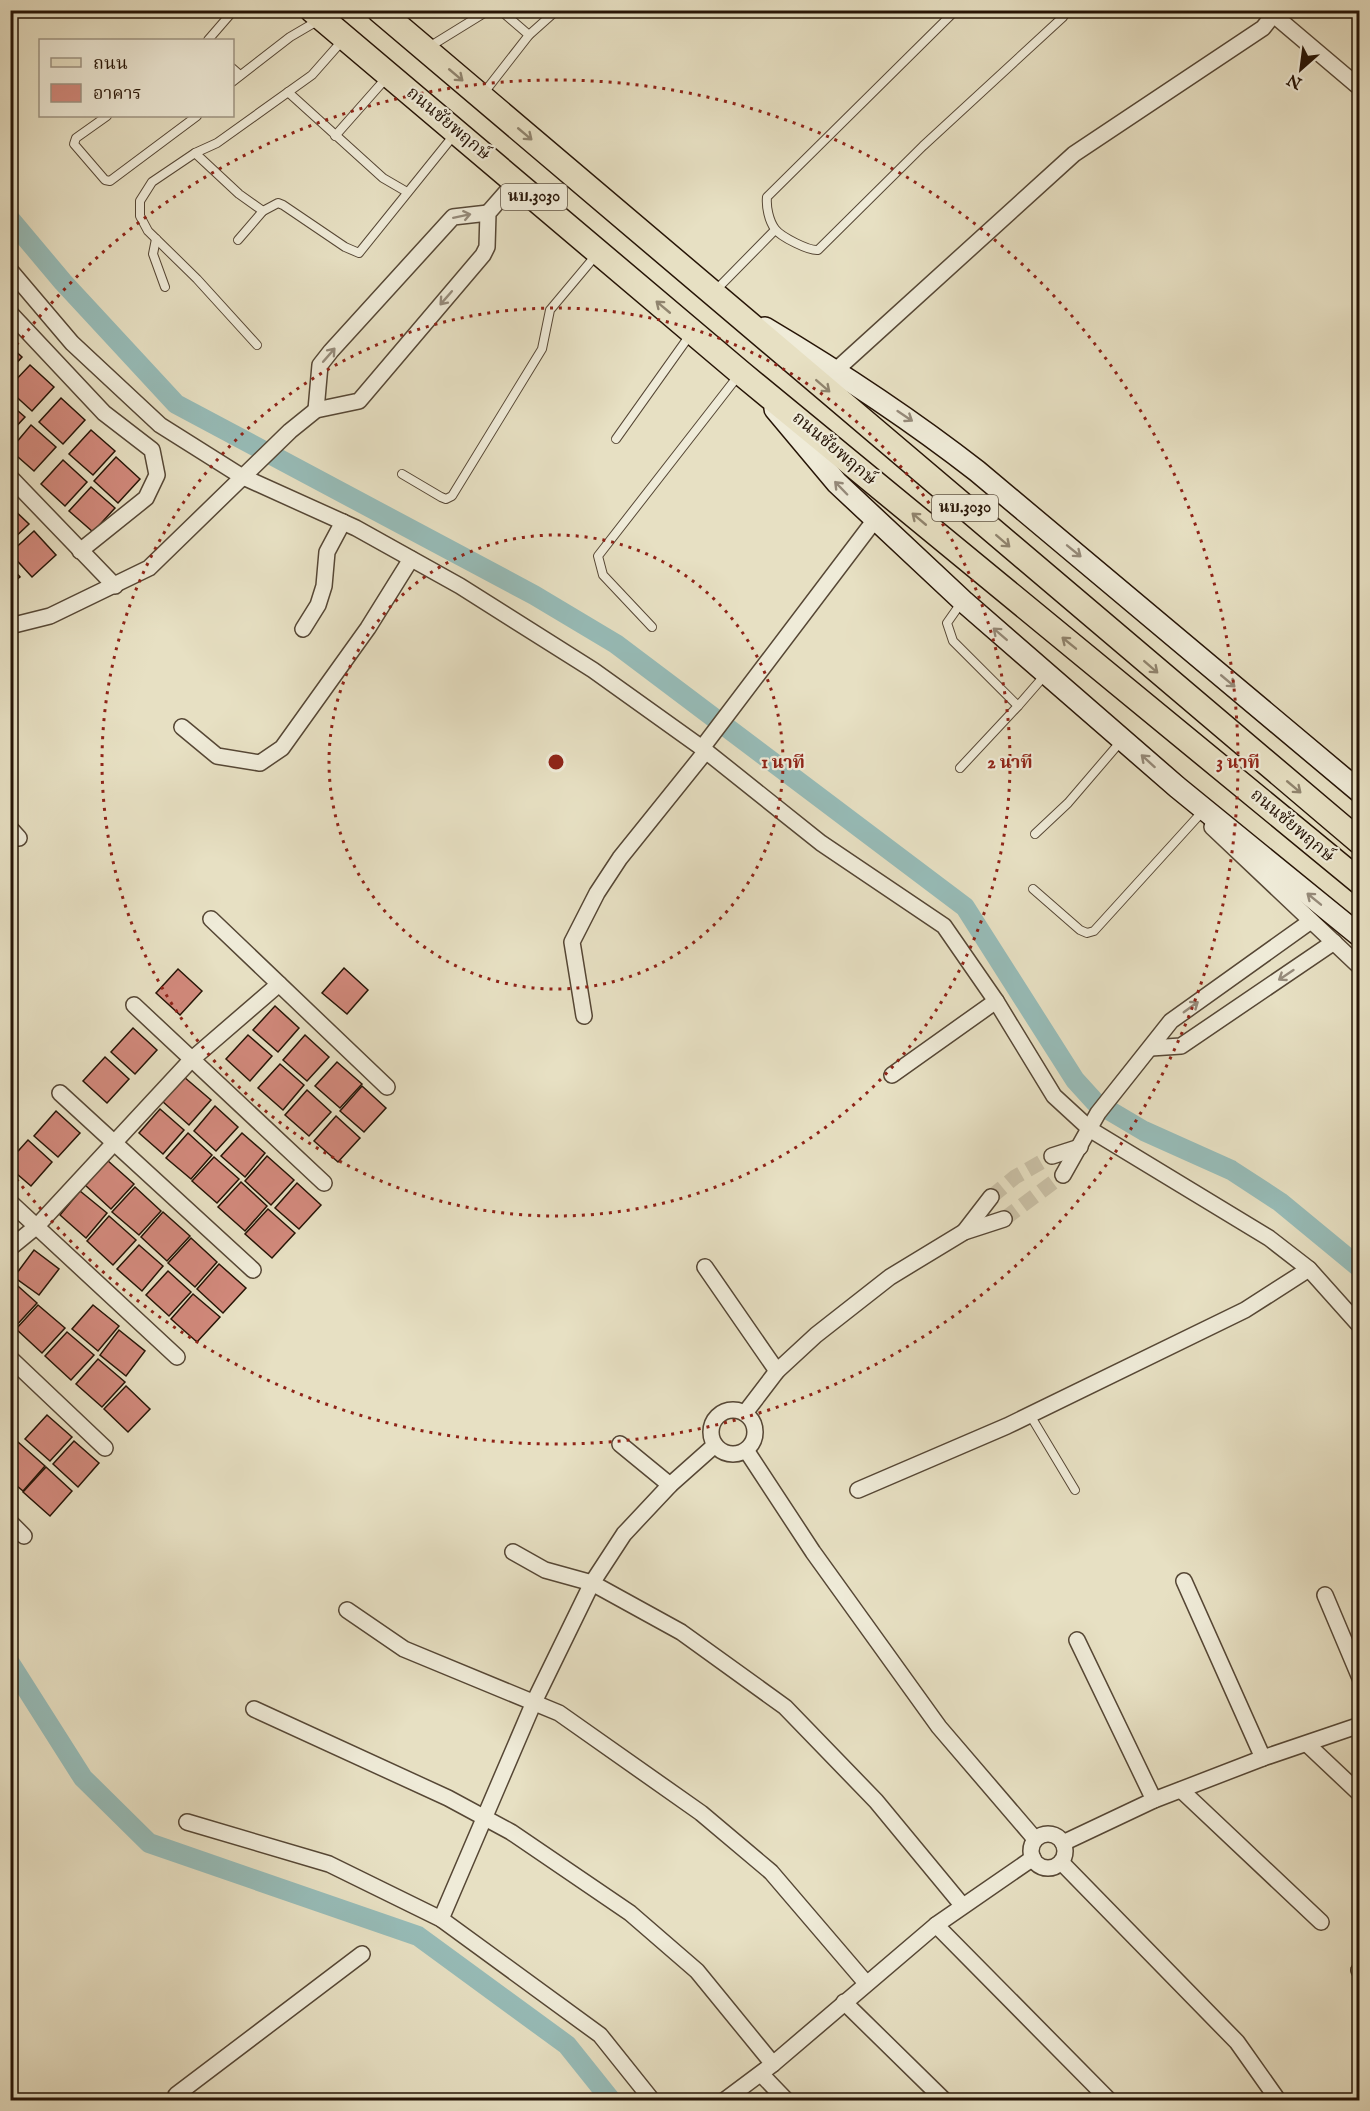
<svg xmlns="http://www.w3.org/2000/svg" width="1370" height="2111" font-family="'IM FELL English','Noto Serif Thai',serif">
  <rect width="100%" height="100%" fill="#e7e0c3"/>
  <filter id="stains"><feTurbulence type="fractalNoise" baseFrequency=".00333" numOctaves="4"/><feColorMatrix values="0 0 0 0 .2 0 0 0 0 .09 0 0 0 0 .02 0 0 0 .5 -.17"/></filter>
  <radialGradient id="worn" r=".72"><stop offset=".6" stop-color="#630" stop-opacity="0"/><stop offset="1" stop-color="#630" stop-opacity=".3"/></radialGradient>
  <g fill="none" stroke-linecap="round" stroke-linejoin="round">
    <g stroke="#97bcb8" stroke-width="20">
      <path d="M10,219L63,282L176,404L534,595L616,644L965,907L1075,1080L1095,1102L1144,1131L1231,1170L1280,1202L1360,1268"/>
      <path d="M10,1663L83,1778L149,1843L418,1936L567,2045L611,2100"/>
    </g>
  </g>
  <g fill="#d2897c" stroke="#261406" stroke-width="1.5">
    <path d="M10,346L22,357L10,370Z"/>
    <path d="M30,365L54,387L32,411L10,391V386Z"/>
    <path d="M61,398L85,420L63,444L39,422Z"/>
    <path d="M10,404L25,417L10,433Z"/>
    <path d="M31,425L56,447L34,471L10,450Z"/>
    <path d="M91,430L115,451L93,475L69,454Z"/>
    <path d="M116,457L140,479L118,503L94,481Z"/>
    <path d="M63,460L87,482L65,506L41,484Z"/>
    <path d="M91,487L115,508L93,532L69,511Z"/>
    <path d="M10,506L29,524L10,542Z"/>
    <path d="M34,531L56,555L32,577L10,553Z"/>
    <path d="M10,566L20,577L10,585Z"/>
    <path d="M344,968L368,990L347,1014L322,993Z"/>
    <path d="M178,969L202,991L180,1015L156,993Z"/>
    <path d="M275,1006L299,1028L278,1052L253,1030Z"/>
    <path d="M133,1028L157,1050L135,1074L111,1052Z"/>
    <path d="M248,1035L272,1056L250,1081L226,1059Z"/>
    <path d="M305,1035L329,1057L307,1081L283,1060Z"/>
    <path d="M105,1057L129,1079L107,1103L83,1081Z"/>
    <path d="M337,1062L362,1084L340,1108L315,1086Z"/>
    <path d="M280,1064L304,1085L283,1110L258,1088Z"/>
    <path d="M184,1077L211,1100L189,1125L162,1101Z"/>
    <path d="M362,1086L386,1108L364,1132L340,1111Z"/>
    <path d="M307,1090L331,1112L309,1136L285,1115Z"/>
    <path d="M215,1106L238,1127L216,1151L194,1131Z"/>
    <path d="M160,1109L184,1130L163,1154L139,1133Z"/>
    <path d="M56,1111L80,1133L58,1157L34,1136Z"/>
    <path d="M336,1116L360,1138L338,1162L314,1141Z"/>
    <path d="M188,1133L212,1155L191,1179L166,1158Z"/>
    <path d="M242,1133L265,1153L245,1177L221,1156Z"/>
    <path d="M28,1140L52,1162L31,1186L10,1168V1160Z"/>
    <path d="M267,1156L294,1180L271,1205L245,1181Z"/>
    <path d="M214,1157L239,1179L217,1203L192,1181Z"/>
    <path d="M107,1160L134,1184L111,1209L85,1185Z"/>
    <path d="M241,1182L267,1206L245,1231L218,1207Z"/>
    <path d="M297,1183L321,1205L299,1229L275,1208Z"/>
    <path d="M135,1187L161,1211L139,1235L112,1212Z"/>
    <path d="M80,1191L107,1213L86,1238L60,1215Z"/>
    <path d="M268,1209L295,1233L272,1258L245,1234Z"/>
    <path d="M163,1212L190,1236L167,1261L141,1237Z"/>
    <path d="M109,1216L136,1240L113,1265L87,1241Z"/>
    <path d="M191,1238L217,1262L195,1287L168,1263Z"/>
    <path d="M139,1245L163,1266L142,1291L117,1269Z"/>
    <path d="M34,1250L59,1269L39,1295L14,1277Z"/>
    <path d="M219,1264L246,1288L223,1313L197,1289Z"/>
    <path d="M168,1271L191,1292L169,1316L146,1295Z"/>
    <path d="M10,1279L37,1303L14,1328L10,1324Z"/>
    <path d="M193,1294L220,1317L197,1342L171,1319Z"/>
    <path d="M38,1305L65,1328L42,1353L16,1329Z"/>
    <path d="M93,1305L119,1326L98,1351L72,1329Z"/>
    <path d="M119,1330L145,1351L126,1376L100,1355Z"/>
    <path d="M67,1332L94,1355L71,1380L45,1356Z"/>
    <path d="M98,1359L125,1382L102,1407L76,1384Z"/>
    <path d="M126,1386L150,1409L128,1432L104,1409Z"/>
    <path d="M47,1415L72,1437L50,1461L25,1439Z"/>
    <path d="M74,1441L99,1463L78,1487L53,1464Z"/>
    <path d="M18,1442L45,1466L23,1491L10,1480V1451Z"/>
    <path d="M46,1467L72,1491L50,1516L23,1492Z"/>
  </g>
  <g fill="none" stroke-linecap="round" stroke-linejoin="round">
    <g stroke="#cac1a7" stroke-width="15" stroke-dasharray="15 8" stroke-linecap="butt">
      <path d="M991,1197L1015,1177L1052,1156"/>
      <path d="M1004,1219L1063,1175"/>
    </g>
    <defs>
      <g id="service">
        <path d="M500,10L529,35"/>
        <path d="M956,10L767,197C766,207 769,221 775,229C781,237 809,251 818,250L923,146L1063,17L1067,10"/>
        <path d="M208,40L234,10"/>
        <path d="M429,47L489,10"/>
        <path d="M232,68L240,75"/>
        <path d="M232,82L290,37L319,20"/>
        <path d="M288,92L383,178L407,192"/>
        <path d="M483,94L529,35L557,10"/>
        <path d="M107,116L76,138L74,144L105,180L110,181L197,116"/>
        <path d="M335,136L388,76"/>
        <path d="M195,153L239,194L263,211L278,203L283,205L345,247L359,253L454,135"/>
        <path d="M156,239L153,254L165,287"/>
        <path d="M238,240L263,211"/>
        <path d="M715,291L775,230"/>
        <path d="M257,345L197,279L148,231L140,216V201L152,182L195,153L217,143L312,75L342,41"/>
        <path d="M616,439L690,335"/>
        <path d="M402,474L441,497L446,499L452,496L542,349L550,310L597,254"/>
        <path d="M961,603L947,623L953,641L1018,706L1045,675"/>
        <path d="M652,627L603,575L598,556L738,376"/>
        <path d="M960,768L1018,706"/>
        <path d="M1035,834L1068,803L1122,740"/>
        <path d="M1033,889L1080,930L1087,933L1094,931L1203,811"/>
        <path d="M1030,1415L1075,1490"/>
      </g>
      <g id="minor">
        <path d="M1275,16L1360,88"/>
        <path d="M10,270L72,343L160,425L241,476L356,528L460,586L593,670L702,748L821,843L944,926L996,1001L1054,1096L1091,1130L1269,1238L1309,1269L1360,1326"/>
        <path d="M10,313L104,413L152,450L157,475L146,498L80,551"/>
        <path d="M836,370L1074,154L1263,28L1277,10"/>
        <path d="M316,410L320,365L331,351L453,217L488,213"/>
        <path d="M10,477L115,586"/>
        <path d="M10,626L50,616L149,568L290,431L316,410L359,401L483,255L487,247L488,213L516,181"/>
        <path d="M303,629L318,605L324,586L327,552L343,522"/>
        <path d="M182,727L217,756L260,763L282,748L368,628L411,559"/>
        <path d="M702,748L874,521"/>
        <path d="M1212,827L1360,967"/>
        <path d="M10,828L19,838"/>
        <path d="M211,919L387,1087"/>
        <path d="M134,1005L324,1183"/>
        <path d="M584,1016L572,942L597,893L620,858L706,751"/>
        <path d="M1151,1048L1181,1046L1334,942"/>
        <path d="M892,1075L996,1001"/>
        <path d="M60,1093L253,1270"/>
        <path d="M1052,1156L1080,1147"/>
        <path d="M1063,1175L1098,1113L1171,1021L1311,921"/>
        <path d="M10,1202L177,1357"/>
        <path d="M964,1232L991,1197"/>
        <path d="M10,1248L37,1226L191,1060L279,984"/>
        <path d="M705,1267L777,1371"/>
        <path d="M10,1358L105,1448"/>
        <circle cx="733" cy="1432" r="22"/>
        <path d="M745,1413L777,1371L816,1335L890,1277L964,1232L1004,1219"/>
        <path d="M620,1444L670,1485"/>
        <path d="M746,1450L813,1552L939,1727L1035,1839"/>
        <path d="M858,1490L1007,1426L1245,1310L1309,1269"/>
        <path d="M10,1522L24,1536"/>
        <path d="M513,1552L545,1570L592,1583L681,1632L785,1707L876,1801L962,1905"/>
        <path d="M1184,1581L1263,1758"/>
        <path d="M1325,1595L1360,1678"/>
        <path d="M347,1610L404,1649L559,1713L701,1813L771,1872L866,1983"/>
        <path d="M1077,1640L1154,1800"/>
        <path d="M254,1709L448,1798L511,1832L630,1913L697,1971L773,2064"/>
        <path d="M1307,1744L1360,1794"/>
        <path d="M1181,1790L1321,1922"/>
        <path d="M187,1822L329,1864L441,1919L600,2035L652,2100"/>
        <circle cx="1048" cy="1851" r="17"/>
        <path d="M1063,1843L1154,1800L1263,1758L1360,1725"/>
        <path d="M1061,1862L1237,2042L1278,2100"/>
        <path d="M441,1919L534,1702L592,1583L624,1534L670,1485L715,1445"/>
        <path d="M936,1925L1109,2100"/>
        <path d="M1359,1970L1360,1972"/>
        <path d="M844,2002L944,2100"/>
        <path d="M761,2074L786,2100"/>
        <path d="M180,2100L176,2095L362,1954"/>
        <path d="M725,2100L773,2064L936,1925L1033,1858"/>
      </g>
      <g id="secondary">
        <path d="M765,328C839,372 909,418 977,471L1360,792"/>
        <path d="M775,409L837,483L963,601L1177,787L1360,936"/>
      </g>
      <g id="primary">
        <path d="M312,10L741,373L1360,882"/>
        <path d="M379,10L1360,842"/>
      </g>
    </defs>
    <use href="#service" stroke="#564735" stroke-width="10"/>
    <use href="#minor" stroke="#564735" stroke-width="18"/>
    <use href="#secondary" stroke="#261406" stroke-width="24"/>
    <use href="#primary" stroke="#261406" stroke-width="27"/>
    <use href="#service" stroke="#efebd8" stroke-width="8"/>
    <use href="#minor" stroke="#efebd8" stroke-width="15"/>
    <use href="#secondary" stroke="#efebd8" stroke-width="21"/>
    <use href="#primary" stroke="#e7e0c3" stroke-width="24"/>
  </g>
  <defs><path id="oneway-shaft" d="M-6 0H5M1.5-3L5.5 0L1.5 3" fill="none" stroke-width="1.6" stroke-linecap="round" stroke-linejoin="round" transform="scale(1.5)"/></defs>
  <g stroke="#90846e">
    <use href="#oneway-shaft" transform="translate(456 75) rotate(40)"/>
    <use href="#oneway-shaft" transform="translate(525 134) rotate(40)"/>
    <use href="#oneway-shaft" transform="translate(663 307) rotate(-140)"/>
    <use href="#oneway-shaft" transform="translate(823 386) rotate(41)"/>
    <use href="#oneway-shaft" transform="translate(919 519) rotate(-140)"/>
    <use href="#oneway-shaft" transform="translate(1003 541) rotate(41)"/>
    <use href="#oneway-shaft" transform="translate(1069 643) rotate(-141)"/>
    <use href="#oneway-shaft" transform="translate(1151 667) rotate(41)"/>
    <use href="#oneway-shaft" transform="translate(1294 787) rotate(40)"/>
  </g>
  <g stroke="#958a7a">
    <use href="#oneway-shaft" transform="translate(462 216) rotate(-12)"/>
    <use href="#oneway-shaft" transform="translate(446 298) rotate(131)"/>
    <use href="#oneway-shaft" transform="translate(329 355) rotate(-49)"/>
    <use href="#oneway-shaft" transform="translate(905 416) rotate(34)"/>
    <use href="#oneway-shaft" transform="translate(841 488) rotate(-134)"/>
    <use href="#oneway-shaft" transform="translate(1074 551) rotate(39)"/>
    <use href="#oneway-shaft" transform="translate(1000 634) rotate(-139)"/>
    <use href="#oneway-shaft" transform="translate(1228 681) rotate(40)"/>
    <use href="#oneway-shaft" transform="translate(1148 761) rotate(-138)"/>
    <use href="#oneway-shaft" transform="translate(1314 899) rotate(-141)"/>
    <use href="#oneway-shaft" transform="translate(1286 975) rotate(146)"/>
    <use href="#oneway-shaft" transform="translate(1191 1007) rotate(-36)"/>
  </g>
  <g fill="none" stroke="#8f2418" stroke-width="3" stroke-dasharray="3 6">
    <circle cx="556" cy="762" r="227"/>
    <circle cx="556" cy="762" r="454"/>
    <path d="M11 352A682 682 0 1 1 11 1172"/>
  </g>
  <g text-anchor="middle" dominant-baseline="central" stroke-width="4.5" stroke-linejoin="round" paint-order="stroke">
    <g fill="#efebd8" stroke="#625445" stroke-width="1.5">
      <rect x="501" y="184" width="66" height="26" rx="4.5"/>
      <rect x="932" y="495" width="66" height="26" rx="4.5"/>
    </g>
    <g font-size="16" font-weight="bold" fill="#261406">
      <text x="534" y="197">นบ.3030</text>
      <text x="965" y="508">นบ.3030</text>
    </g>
    <g font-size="18" fill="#261406" stroke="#efebd8">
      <text transform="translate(448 124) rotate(40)">ถนนชัยพฤกษ์</text>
      <text transform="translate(834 449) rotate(40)">ถนนชัยพฤกษ์</text>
      <text transform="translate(1292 826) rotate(40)">ถนนชัยพฤกษ์</text>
    </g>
  </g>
  <circle cx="556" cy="762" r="9" fill="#8f2418" stroke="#efebd8" stroke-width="3"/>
  <g font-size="18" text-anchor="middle" font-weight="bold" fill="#8f2418" stroke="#efebd8" stroke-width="4.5" stroke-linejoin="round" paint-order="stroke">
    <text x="783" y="768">1 นาที</text>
    <text x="1010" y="768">2 นาที</text>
    <text x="1238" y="768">3 นาที</text>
  </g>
  <rect width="1370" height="2111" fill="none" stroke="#e7e0c3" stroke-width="36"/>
  <rect x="12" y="12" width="1346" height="2087" fill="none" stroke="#261406" stroke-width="3"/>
  <rect x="18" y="18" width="1334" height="2075" fill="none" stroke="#261406" stroke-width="1.5"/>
  <rect x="39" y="39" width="195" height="78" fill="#efebd8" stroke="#9f9584" stroke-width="1.5"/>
  <rect x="51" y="58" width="30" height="9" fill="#e7e0c3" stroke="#9f9584" stroke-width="1.5"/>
  <text x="93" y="69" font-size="18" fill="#261406">ถนน</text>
  <rect x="51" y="84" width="30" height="18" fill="#d2897c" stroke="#9f9584" stroke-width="1.5"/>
  <text x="93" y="99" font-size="18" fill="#261406">อาคาร</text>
  <g transform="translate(1301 69) rotate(208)" stroke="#efebd8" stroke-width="4.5" paint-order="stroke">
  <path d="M0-4.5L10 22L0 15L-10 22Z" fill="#261406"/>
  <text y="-9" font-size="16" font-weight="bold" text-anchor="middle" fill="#261406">N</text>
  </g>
  <rect width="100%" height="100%" filter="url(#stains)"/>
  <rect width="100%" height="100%" fill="url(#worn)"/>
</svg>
